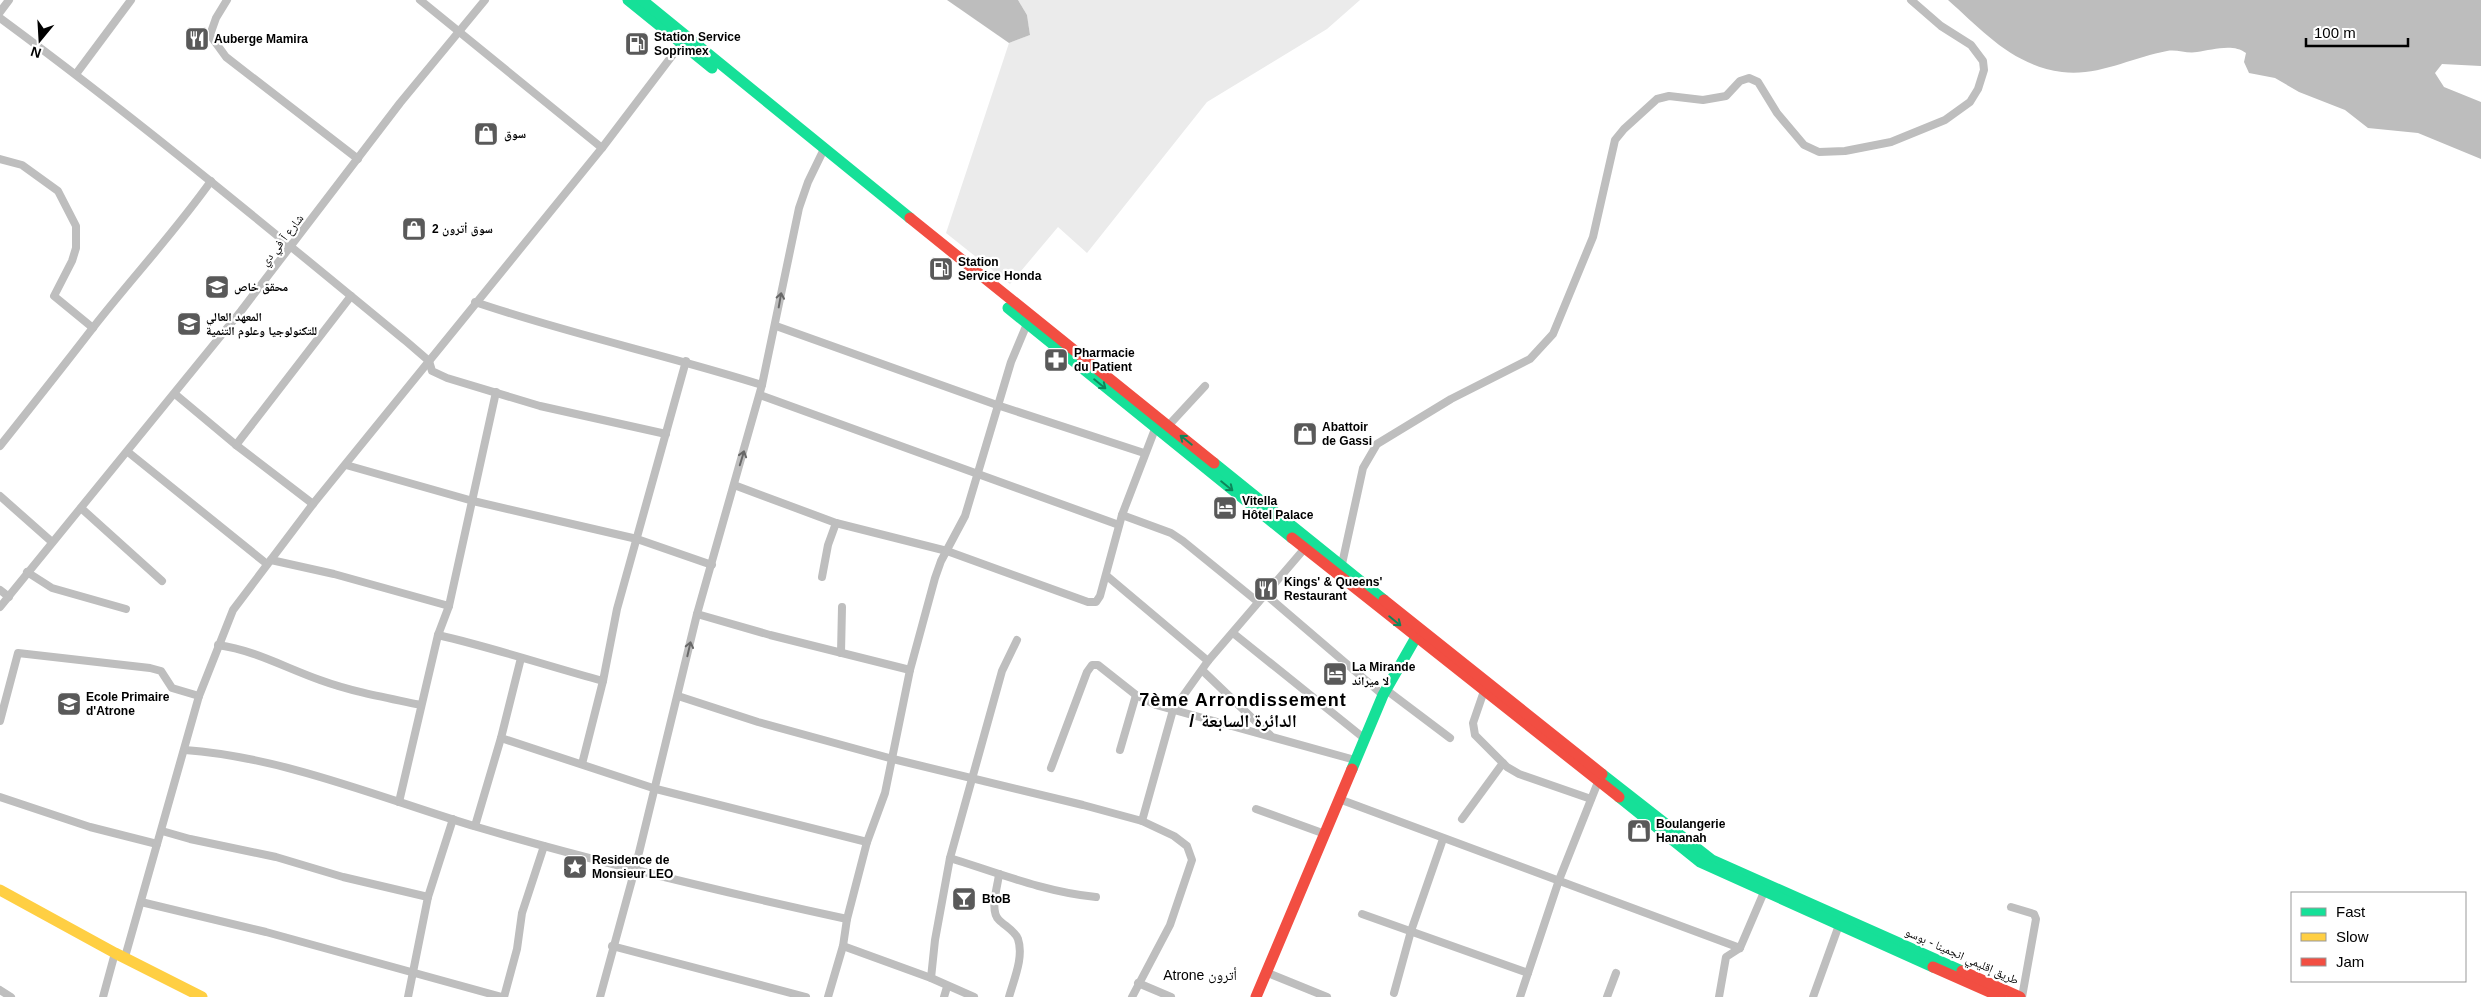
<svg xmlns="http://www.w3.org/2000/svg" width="2481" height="997" font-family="Arial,'Noto Naskh Arabic',sans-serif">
  <rect width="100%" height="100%" fill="#fff"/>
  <path fill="#ebebeb" d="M1018,0H1360L1327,29L1207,102L1087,253L1058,227L1010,284L946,233L1009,43L1030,35L1027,15Z"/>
  <g fill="#bdbdbd">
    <path d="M947,0H1018L1027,15L1030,35L1009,43Z"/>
    <path d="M1948,0H2481V66L2442,64L2435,73L2444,87L2481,102V159L2418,133L2368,128L2345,110L2299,92L2275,78L2249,73L2244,62L2246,53C2233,43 2212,50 2197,52C2187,54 2177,49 2167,51C2133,57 2097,77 2062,72C2012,65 1983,31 1948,0Z"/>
  </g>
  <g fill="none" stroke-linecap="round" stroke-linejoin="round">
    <g stroke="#bebebe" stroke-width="8">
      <path d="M227,0L216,18L210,35L226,57L358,159"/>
      <path d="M420,0L602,148"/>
      <path d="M0,12L9,0"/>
      <path d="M0,18C140,121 273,232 407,342L429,361L432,371L447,378L540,406L666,434"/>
      <path d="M76,74L131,0"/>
      <path d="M0,159L22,165L58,191L76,226V248L72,261L54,296L93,328"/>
      <path d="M475,302C569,334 667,355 762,385"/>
      <path d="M776,326L997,405L1144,453"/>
      <path d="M175,394L236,445L313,504"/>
      <path d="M760,395L1119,525"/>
      <path d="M1168,426L1205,386"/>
      <path d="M236,445L351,296"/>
      <path d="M0,446C31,407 62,368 92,329C131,279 174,233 211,181"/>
      <path d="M128,452L267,564"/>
      <path d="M346,465L473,501L637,539L712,565"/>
      <path d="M734,485L836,523L947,551L1088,602H1096L1100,596L1122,515L1155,429"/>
      <path d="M0,496L52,542"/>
      <path d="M81,508L162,581"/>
      <path d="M1122,515L1171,533L1183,541L1258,602"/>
      <path d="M271,560L334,574L449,606"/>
      <path d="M1342,564L1363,468L1377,444L1451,399L1530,359L1553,334L1593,237L1615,140L1624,129L1657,99L1669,96L1703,100L1726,96L1740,81L1749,78L1758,82L1777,113L1804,145L1819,152L1845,151L1891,142L1945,120L1970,102L1978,89L1984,70L1983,61L1971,45L1941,26L1911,0"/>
      <path d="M27,572L52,588L126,609"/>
      <path d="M1107,576L1208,661"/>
      <path d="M822,577L828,545L836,523"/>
      <path d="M0,590L9,597"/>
      <path d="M1265,594L1383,695"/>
      <path d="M0,607L241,311L400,103L485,0"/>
      <path d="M697,614L770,635L910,670"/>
      <path d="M1233,633L1365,739"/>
      <path d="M438,635C494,648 548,666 603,681"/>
      <path d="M218,645C254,650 286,668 320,680C353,692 387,698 421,705"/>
      <path d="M841,653L842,607"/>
      <path d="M1203,671L1270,735"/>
      <path d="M1385,689L1450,738"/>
      <path d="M1484,691L1473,723L1475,735L1507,767L1519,774L1591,799"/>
      <path d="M678,696L758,722L893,759L1083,805L1142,821L1174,836L1187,846L1192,860L1170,925L1132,997"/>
      <path d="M0,721L18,653L150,668L161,671L172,688L199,696"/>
      <path d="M501,738L656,789L867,842"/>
      <path d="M185,750C283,757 384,799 477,827C599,863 723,892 847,919"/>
      <path d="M1120,750L1136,695"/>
      <path d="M582,764L603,681L617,609L686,361"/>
      <path d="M1051,768L1087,672L1092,665H1098L1136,695L1156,705L1355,760"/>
      <path d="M0,797L90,827L157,844"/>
      <path d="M1339,799L1740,948"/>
      <path d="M399,802L438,635L449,606L496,392"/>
      <path d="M1256,809L1325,834"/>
      <path d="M1462,819L1503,763"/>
      <path d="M1142,821L1173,710L1208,661L1305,548"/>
      <path d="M475,826L501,738L521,658"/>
      <path d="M162,831L190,839L276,857L343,877L428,897"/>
      <path d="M950,858C998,873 1045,892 1096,897"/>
      <path d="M999,874C998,886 989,910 999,920C1005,926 1015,931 1018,939C1024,957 1014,979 1009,997"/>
      <path d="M141,902L266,932L502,997"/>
      <path d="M2011,907L2034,914L2036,919L2022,997"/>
      <path d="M1362,914L1528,973"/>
      <path d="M612,946L806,997"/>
      <path d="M843,946L931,978L974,997"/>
      <path d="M125,957L199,696L233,610L313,504L602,148L681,44"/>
      <path d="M1268,973L1327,997"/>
      <path d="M931,978L935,940L950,858L1002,671L1017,640"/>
      <path d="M1138,983L1171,997"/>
      <path d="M0,990L11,997"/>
      <path d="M1394,993L1411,931L1443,839"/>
      <path d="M103,997L115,953"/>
      <path d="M408,997L428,897L453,819"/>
      <path d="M504,997L517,949L522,913L544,846"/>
      <path d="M600,997L635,869L697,614L762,385L799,208L808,182L824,149"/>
      <path d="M828,997L843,946L847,919L867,842L885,793L910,670L935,578L941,561L965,516L1011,362L1027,324"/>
      <path d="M944,997L947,987"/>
      <path d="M1520,997L1559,880L1598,782"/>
      <path d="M1607,997L1616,973"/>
      <path d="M1719,997L1726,957L1740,948L1764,892"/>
      <path d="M1813,997L1839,925"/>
    </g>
    <g stroke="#16e098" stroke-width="11">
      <path d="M628,0L712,68"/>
      <path d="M642,0L910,218"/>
      <path d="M1008,308L1292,538"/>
      <path d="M1214,463L1384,600"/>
      <path d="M1352,769L1383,695L1419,632"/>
      <path d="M1602,774L1712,860L1962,971"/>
      <path d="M1619,797L1700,862L1933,967"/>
    </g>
    <path stroke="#ffcf43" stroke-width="11" d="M0,890L115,953L202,997"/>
    <g stroke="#f24e42" stroke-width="11">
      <path d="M910,218L1214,463"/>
      <path d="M1292,538L1619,797"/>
      <path d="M1384,600L1602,774"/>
      <path d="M1933,967L2001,997"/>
      <path d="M1962,971L2020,997"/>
      <path d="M1256,997L1352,769"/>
    </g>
  </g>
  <defs><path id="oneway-shaft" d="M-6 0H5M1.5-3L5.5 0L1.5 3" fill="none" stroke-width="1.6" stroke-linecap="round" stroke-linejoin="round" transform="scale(1.25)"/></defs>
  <g stroke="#686868">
    <use href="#oneway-shaft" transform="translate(780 300) rotate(-80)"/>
    <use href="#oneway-shaft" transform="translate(742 458) rotate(-73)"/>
    <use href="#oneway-shaft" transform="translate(689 649) rotate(-77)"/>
  </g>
  <g stroke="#0d865b">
    <use href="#oneway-shaft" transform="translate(1100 384) rotate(39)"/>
    <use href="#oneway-shaft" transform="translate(1186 440) rotate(-141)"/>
    <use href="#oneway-shaft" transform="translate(1227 486) rotate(39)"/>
    <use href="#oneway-shaft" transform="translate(1395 621) rotate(39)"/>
  </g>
  <defs>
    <symbol id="restaurant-square" viewBox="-11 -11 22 22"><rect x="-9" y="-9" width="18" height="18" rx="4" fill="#595959" stroke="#fff"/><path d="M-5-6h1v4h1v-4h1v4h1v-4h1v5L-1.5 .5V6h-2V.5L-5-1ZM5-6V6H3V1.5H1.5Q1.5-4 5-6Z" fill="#fff"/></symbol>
    <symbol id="fuel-square" viewBox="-11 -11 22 22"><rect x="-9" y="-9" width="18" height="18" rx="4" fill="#595959" stroke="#fff"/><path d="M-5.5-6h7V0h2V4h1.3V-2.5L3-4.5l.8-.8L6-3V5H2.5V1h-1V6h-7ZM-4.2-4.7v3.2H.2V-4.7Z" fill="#fff"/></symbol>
    <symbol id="shop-square" viewBox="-11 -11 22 22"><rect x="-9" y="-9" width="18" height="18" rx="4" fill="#595959" stroke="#fff"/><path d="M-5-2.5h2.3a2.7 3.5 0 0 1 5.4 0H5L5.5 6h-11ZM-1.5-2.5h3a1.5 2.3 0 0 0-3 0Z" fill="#fff"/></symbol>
    <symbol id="school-square" viewBox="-11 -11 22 22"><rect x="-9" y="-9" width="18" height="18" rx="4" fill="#595959" stroke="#fff"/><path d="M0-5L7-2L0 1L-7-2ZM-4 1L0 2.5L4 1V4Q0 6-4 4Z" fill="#fff"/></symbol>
    <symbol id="university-square" viewBox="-11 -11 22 22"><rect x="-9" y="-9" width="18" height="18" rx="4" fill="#595959" stroke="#fff"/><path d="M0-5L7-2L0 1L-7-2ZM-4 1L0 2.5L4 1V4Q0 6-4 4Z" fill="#fff"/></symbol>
    <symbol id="pharmacy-square" viewBox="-11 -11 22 22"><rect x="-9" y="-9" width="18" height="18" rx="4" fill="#595959" stroke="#fff"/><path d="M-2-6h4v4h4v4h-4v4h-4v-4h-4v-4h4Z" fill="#fff"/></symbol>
    <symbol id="hotel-square" viewBox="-11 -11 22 22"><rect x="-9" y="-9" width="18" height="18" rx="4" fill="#595959" stroke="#fff"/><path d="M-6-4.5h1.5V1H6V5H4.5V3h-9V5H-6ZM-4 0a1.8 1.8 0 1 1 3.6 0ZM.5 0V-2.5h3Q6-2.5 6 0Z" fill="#fff"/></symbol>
    <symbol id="sight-square" viewBox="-11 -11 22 22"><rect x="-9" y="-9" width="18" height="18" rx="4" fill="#595959" stroke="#fff"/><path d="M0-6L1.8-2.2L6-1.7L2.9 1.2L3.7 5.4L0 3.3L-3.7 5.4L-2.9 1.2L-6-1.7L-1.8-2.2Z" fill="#fff"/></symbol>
    <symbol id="bar-square" viewBox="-11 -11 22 22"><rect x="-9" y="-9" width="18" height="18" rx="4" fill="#595959" stroke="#fff"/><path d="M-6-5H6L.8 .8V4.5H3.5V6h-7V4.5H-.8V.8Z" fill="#fff"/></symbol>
  </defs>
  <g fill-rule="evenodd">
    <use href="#restaurant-square" x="183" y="25" width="28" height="28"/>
    <use href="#fuel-square" x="623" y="30" width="28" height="28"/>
    <use href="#shop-square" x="472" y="120" width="28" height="28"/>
    <use href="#shop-square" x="400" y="215" width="28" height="28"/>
    <use href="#fuel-square" x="927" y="255" width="28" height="28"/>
    <use href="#school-square" x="203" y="273" width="28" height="28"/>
    <use href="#university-square" x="175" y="310" width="28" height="28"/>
    <use href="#pharmacy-square" x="1042" y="346" width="28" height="28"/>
    <use href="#shop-square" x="1291" y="420" width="28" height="28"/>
    <use href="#hotel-square" x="1211" y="494" width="28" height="28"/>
    <use href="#restaurant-square" x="1252" y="575" width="28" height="28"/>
    <use href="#hotel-square" x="1321" y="660" width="28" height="28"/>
    <use href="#school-square" x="55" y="690" width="28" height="28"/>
    <use href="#shop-square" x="1625" y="817" width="28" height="28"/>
    <use href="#sight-square" x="561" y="853" width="28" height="28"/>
    <use href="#bar-square" x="950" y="885" width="28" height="28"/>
  </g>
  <g text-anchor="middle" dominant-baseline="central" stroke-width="4.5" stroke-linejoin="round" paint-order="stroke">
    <g font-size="12" font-weight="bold" fill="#000" stroke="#fff" text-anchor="start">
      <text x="654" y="37">Station Service<tspan x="654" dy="14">Soprimex</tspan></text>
      <text x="214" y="39">Auberge Mamira</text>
      <text x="504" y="134">سوق</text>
      <text x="432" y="229">سوق أترون 2</text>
      <text x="958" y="262">Station<tspan x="958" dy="14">Service Honda</tspan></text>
      <text x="234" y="287">محقق خاص</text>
      <text x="206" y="317">المعهد العالي<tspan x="206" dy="14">للتكنولوجيا وعلوم التنمية</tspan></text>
      <text x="1074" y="353">Pharmacie<tspan x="1074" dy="14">du Patient</tspan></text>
      <text x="1322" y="427">Abattoir<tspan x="1322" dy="14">de Gassi</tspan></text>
      <text x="1242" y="501">Vitella<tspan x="1242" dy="14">Hôtel Palace</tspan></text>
      <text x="1284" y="582">Kings' &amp; Queens'<tspan x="1284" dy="14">Restaurant</tspan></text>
      <text x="1352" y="667">La Mirande<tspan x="1352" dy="14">لا ميراند</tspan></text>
      <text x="86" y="697">Ecole Primaire<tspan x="86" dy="14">d'Atrone</tspan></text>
      <text x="1656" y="824">Boulangerie<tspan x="1656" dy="14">Hananah</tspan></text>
      <text x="592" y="860">Residence de<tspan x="592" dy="14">Monsieur LEO</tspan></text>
      <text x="982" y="899">BtoB</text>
    </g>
    <g font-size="12" fill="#000" stroke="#fff">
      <text transform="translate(282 240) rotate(-52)">شارع آ في دي</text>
      <text transform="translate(1962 956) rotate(24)">طريق إقليمي انجمينا - بوسو</text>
    </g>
    <g font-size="14" fill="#000" stroke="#fff">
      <text x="1200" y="975">Atrone أترون</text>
    </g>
    <g font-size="18" font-weight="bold" letter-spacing="1" fill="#000" stroke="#fff">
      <text x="1243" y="700">7ème Arrondissement<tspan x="1243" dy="21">/ الدائرة السابعة</tspan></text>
    </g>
  </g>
  <rect x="2291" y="892" width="175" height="90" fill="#ffffff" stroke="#999999"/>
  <rect x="2301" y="908" width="25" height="8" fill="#16e098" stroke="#999999"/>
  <text x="2336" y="917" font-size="15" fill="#000000">Fast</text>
  <rect x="2301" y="933" width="25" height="8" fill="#ffcf43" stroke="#999999"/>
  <text x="2336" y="942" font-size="15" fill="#000000">Slow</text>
  <rect x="2301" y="958" width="25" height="8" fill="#f24e42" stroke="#999999"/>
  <text x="2336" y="967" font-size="15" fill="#000000">Jam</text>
  <g transform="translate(40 40) rotate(198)" stroke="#ffffff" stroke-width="4" paint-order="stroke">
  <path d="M0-4L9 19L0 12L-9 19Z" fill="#000000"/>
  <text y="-8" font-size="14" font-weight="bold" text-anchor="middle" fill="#000000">N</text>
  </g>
  <path d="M2306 38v8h102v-8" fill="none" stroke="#000000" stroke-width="2.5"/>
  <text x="2314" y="38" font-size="15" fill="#000000" stroke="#ffffff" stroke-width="4" paint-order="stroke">100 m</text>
</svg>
